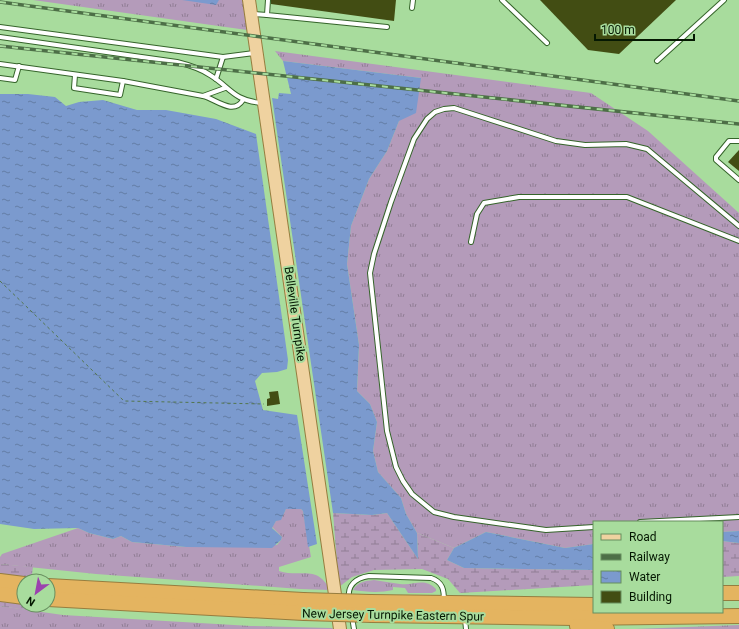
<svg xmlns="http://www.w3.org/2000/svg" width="739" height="629" font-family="Roboto,sans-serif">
  <defs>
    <pattern id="grass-tufts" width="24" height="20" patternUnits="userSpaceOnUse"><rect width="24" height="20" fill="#b49bba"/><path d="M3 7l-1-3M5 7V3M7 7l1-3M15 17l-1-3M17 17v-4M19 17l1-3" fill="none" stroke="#907d95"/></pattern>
    <pattern id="wetland-marsh" width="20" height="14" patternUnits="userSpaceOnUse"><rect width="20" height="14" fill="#b49bba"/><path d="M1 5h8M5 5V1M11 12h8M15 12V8" fill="none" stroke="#907d95"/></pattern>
    <pattern id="water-ripples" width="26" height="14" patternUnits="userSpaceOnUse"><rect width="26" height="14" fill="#7b9ace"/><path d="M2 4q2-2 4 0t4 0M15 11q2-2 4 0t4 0" fill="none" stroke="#637da5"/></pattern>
  </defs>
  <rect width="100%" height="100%" fill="#a8dc9d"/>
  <g fill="url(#grass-tufts)">
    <path d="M33,0H243L247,30Z"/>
    <path d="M275,51L591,93L648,131L739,213V531L722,532V522H594V544L565,548L486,532L454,548L417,533L406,514L401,498L378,472L373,451L377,422L370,404L357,391L359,345L347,264L351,226L369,179L387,151L399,121L421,78L283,61Z"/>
    <path d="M286,509H301L303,511L311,557L279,567V571C301,578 317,564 330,590L300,589L96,574L0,564V557L2,554L78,528L89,533L113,539L121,536L132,542L186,547L277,545L281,540L282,537L272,527L276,521L282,517Z"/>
    <path d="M374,580C382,581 391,583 400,584C414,586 424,577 436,589V591L432,593H408L405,588L393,587V590C380,593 366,592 353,590C358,582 364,581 374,580Z"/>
    <path d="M0,606L63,615L251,626L332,628L333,629H0Z"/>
    <path d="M739,625V629H635Z"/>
  </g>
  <g fill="url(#wetland-marsh)">
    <path d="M333,513L372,515L387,513L418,559L417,533L454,548L447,560L464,568L594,570V585L460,593L448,579L422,569L374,570L352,577L339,587Z"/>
    <path d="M722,541L739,543V576L722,577Z"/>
    <path d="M0,564L33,567L31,581H24V605H27L26,610L0,606Z"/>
  </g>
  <g fill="url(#water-ripples)">
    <path d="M182,0H219L216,5Z"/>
    <path d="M283,61L421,78L416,113L399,121L387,151L369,179L351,226L347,264L359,345L357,391L370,404L377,422L373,451L378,472L401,498L406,514L417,533L418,559L387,513L372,515L333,513L272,98L278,99L279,93L291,94Z"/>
    <path d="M0,94H28L55,97L66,106L79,102L103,100L137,110H166L216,119L256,134L288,360L287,369L277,372L262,373L255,381L263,410L297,415L317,544L308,547L303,511L301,509H286L281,520L276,521L272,528L282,537L281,540L272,548L186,547L132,542L121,536L113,539L89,533L78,528L34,529L0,524Z"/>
    <path d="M739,531V543L722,541V532Z"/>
    <path d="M486,532L565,548L594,544V570L464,568L447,560L454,548Z"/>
  </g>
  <g fill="#424d13">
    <path d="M271,0H396L394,21L271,4Z"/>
    <path d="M540,0H676L619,54L588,50Z"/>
    <path d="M739,150V171L728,162Z"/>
    <path d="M278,391L280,404L267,406V399L270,398L269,392Z"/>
  </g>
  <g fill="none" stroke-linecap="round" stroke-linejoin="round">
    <defs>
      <g id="service">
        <path d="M268,0L267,15L387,27"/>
        <path d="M502,0L547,43"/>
        <path d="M412,8L413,0"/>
        <path d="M253,14L267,15"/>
        <path d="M0,27L223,57L254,53"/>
        <path d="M0,37L177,62C189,65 200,68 210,75C231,88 233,100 261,103"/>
        <path d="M657,61L724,0"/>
        <path d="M0,64L123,81L203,96L225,88"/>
        <path d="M75,75L74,88L120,95L123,81"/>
        <path d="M0,78L15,80L19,66"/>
        <path d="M216,79L223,57"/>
        <path d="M203,96C216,99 233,116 243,100"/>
        <path d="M739,141H729L716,157V160L739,180"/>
        <path d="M471,242L477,214L484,203L519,197H627L739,241"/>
        <path d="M640,522L739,517"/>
        <path d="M594,527L546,530L454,517L434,512L412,494L403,481L396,467L387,431L370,273L374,254L391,202L414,139L427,119L435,112L444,109L454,108L556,141L585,145L626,144L647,149L739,226"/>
        <path d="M349,599C347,585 356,578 369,576L431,578C443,582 444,590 444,601"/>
        <path d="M352,617L354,629"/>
        <path d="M465,619L466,629"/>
      </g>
      <path id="primary" d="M249,0L340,629"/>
      <g id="motorway">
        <path d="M0,581L24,584"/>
        <path d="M48,586L303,600"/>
        <path d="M722,593H739"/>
        <path d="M0,594L24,597"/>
        <path d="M48,599L304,613"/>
        <path d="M370,602L594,605"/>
        <path d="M372,615L574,618L739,616"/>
        <path d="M577,626L607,629"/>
      </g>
    </defs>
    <use href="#service" stroke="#35642a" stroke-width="6"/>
    <use href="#primary" stroke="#967d3f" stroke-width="14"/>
    <use href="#motorway" stroke="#967d3f" stroke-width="16"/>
    <path stroke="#53764d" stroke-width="1" stroke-dasharray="3 3" stroke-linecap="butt" d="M0,281L124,401L264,404"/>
    <use href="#service" stroke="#fff" stroke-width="4"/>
    <use href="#primary" stroke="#efd2a0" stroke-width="12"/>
    <use href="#motorway" stroke="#e4b460" stroke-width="14"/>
    <defs>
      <g id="rail">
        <path d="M0,2L739,101"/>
        <path d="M0,46L739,124"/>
      </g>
    </defs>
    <use href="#rail" stroke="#4d6f47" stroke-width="3.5"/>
    <use href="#rail" stroke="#a8dc9d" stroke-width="2" stroke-dasharray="6" stroke-linecap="butt"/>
    <defs>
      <g id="motorway-bridge">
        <path d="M303,600L370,602"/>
        <path d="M304,613L372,615"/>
      </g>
    </defs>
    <use href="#motorway-bridge" stroke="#967d3f" stroke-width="16" stroke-linecap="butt"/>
    <use href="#motorway-bridge" stroke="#e4b460" stroke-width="14"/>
  </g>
  <g text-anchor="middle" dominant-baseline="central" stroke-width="4" stroke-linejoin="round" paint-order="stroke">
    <g font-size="12" fill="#051802" stroke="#a8dc9d">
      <text transform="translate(295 314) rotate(82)">Belleville Turnpike</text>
      <text transform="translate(393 615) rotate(1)">New Jersey Turnpike Eastern Spur</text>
    </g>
  </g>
  <rect x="593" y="521" width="130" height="92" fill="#a8dc9d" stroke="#678e5f"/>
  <rect x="601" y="534" width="20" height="6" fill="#efd2a0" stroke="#678e5f"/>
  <text x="629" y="541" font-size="12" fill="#051802">Road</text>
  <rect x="601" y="554" width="20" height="6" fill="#4d6f47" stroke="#678e5f"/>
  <text x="629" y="561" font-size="12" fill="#051802">Railway</text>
  <rect x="601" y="571" width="20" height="12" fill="url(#water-ripples)" stroke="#678e5f"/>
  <text x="629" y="581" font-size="12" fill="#051802">Water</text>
  <rect x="601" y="591" width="20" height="12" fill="#424d13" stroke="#678e5f"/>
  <text x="629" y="601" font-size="12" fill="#051802">Building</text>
  <g transform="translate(36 593) rotate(212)"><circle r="19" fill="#a8dc9d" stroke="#678e5f"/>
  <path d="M0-3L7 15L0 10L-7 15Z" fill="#9b42ae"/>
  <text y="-6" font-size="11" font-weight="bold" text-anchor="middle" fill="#051802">N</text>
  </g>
  <path d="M595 34v6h99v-6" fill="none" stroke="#051802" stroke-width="2"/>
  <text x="601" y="34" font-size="12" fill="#051802" stroke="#a8dc9d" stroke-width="3" paint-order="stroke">100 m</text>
</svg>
